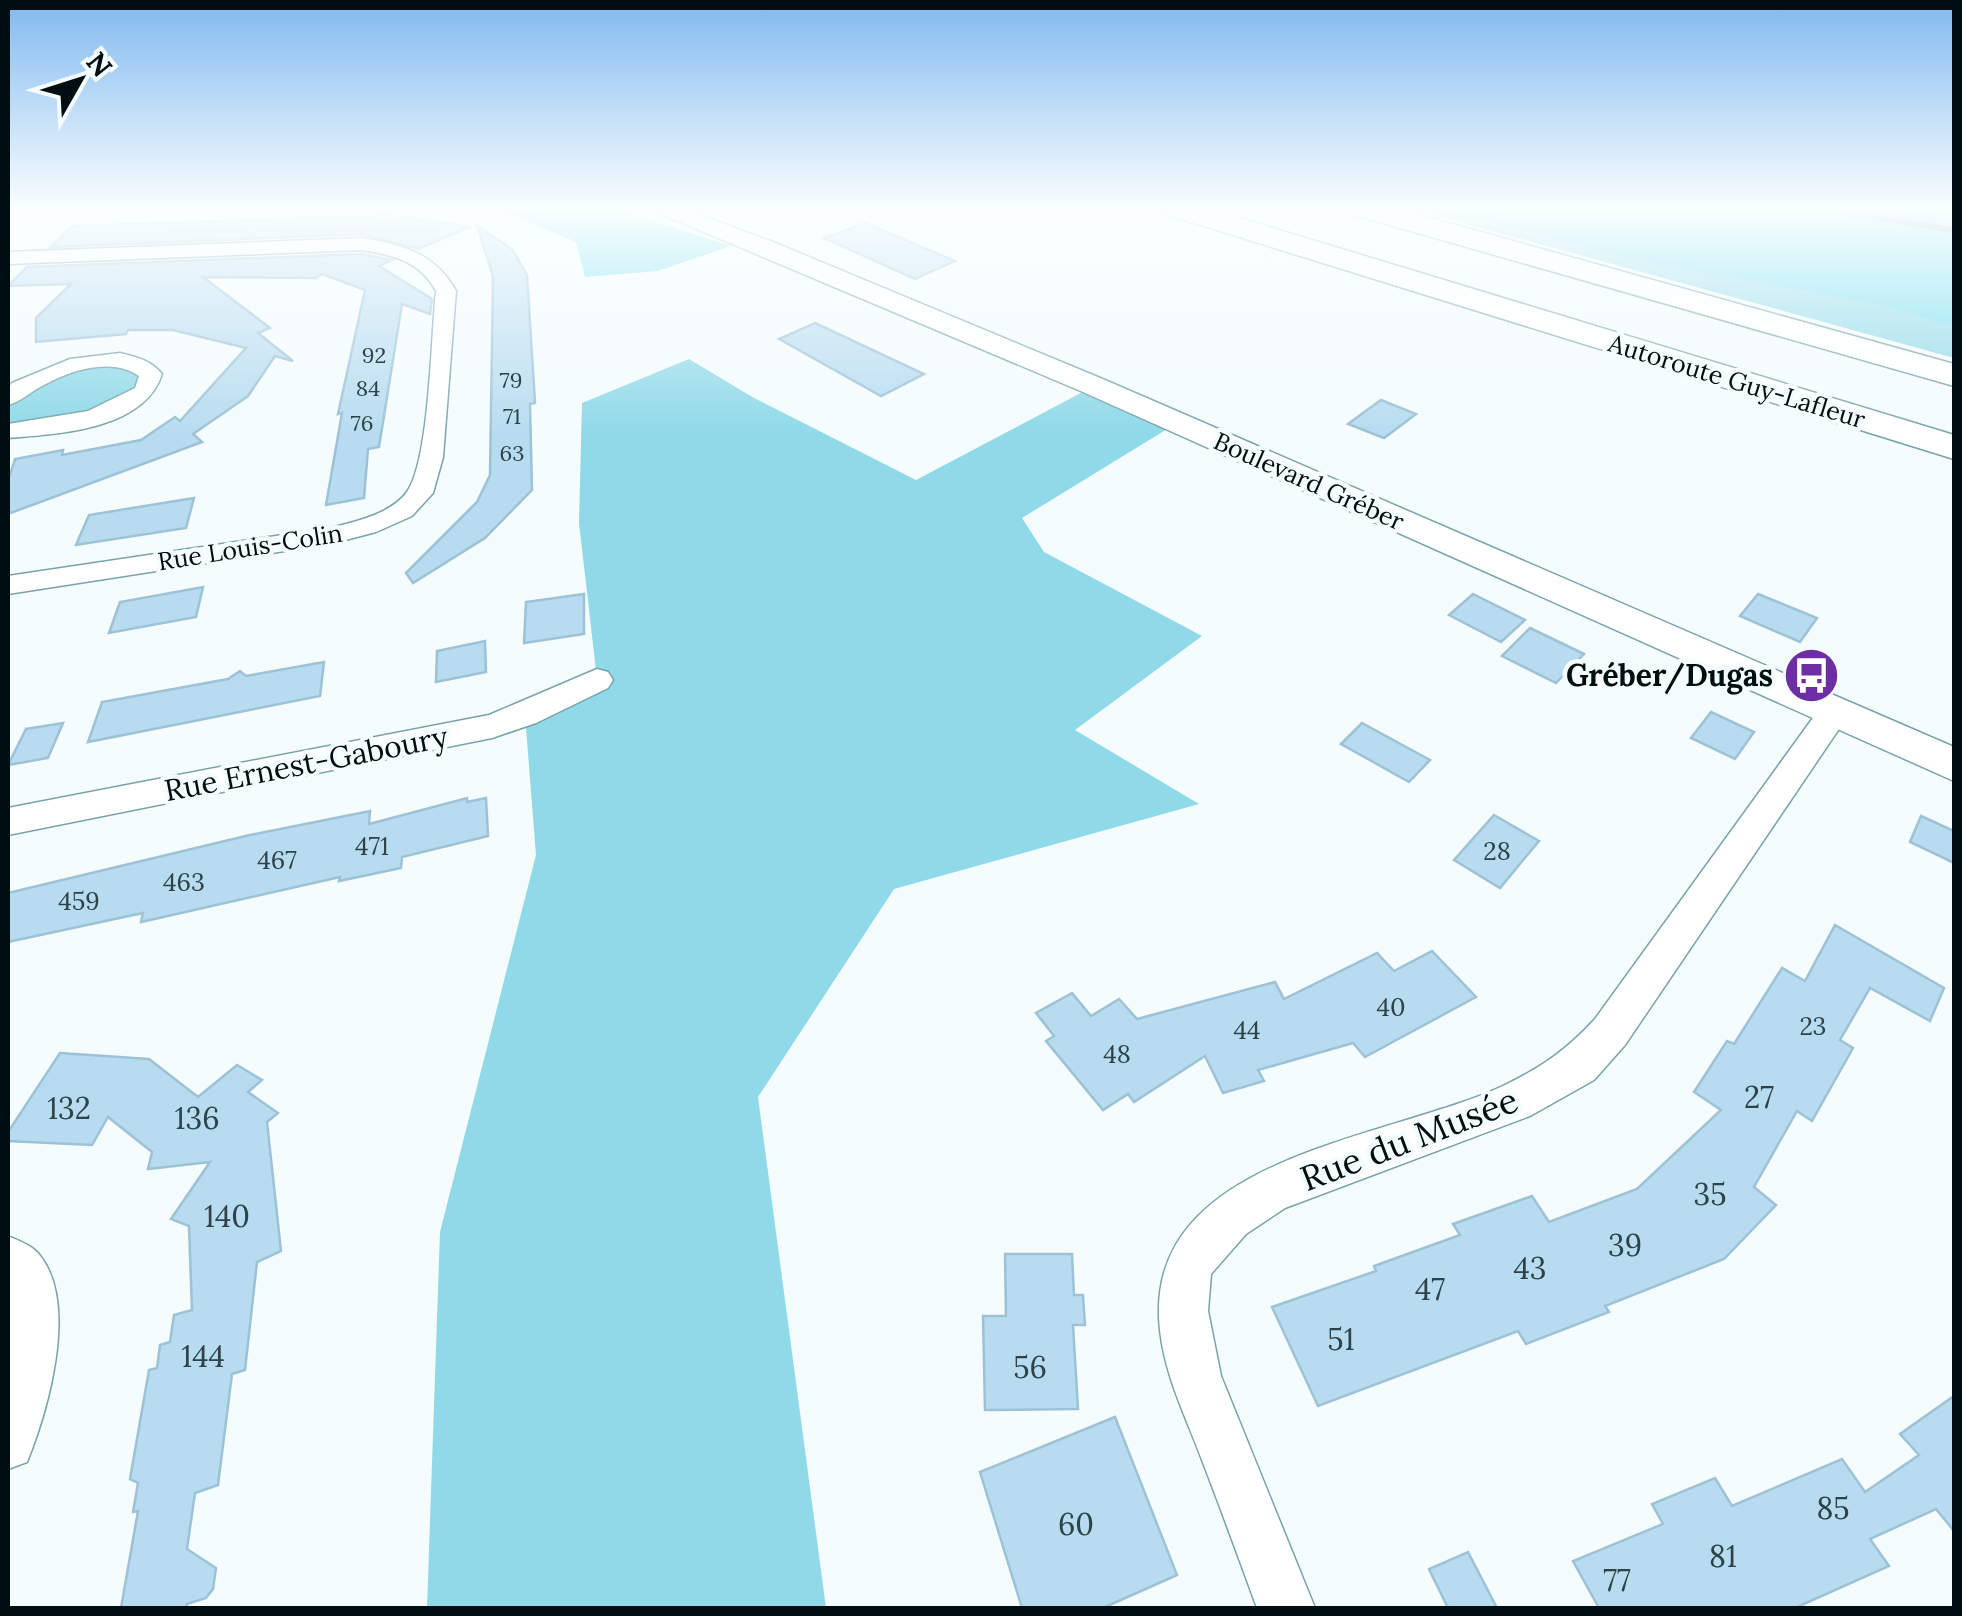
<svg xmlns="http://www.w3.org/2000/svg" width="1962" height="1616" font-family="Lora,serif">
  <rect width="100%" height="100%" fill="#f4fcfe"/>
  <g fill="#8fd9e8">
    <path d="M1409,208H1954V358Z"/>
    <path d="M689,359L754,398L916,480L1094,386L1177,423L1022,518L1044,552L1202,636L1075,730L1199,804L894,889L758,1097L826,1608H427L440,1232L536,855L525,715L597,679L579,523L582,403Z"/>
    <path d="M122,361L151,382L63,425L8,431V398L29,381Z"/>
  </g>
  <g fill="#72dbef">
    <path d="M494,208H611L731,246L658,271L585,277L576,242Z"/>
    <path d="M1443,208H1954V326L1877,304L1626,258Z"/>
  </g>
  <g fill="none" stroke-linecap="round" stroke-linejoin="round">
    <path stroke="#5e8bb3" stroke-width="6" d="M1812,208L1954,230"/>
  </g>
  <g fill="#b7dcf0" stroke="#9dc2d5" stroke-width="2.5">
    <path d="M392,215L470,227L418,249L362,234L50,247L73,226Z"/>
    <path d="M865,223L955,261L915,279L824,238Z"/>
    <path d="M477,226L512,249L527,275L535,403L530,404L532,490L485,538L413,583L406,573L477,502L490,475L493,276Z"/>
    <path d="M362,254L392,260L379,266L432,299L430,314L402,304L379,447L368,449L364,498L326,505L342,413L338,414L365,290L322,274L316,278L203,277L270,328L258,333L293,361L275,356L248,396L193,434L202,442L8,514V481L15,459L63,450L62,455L141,440L175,417L180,421L246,348L173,330H128L126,334L36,342V318L71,284L8,286L27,267Z"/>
    <path d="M815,323L924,374L881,396L779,339Z"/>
    <path d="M1381,400L1416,414L1384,438L1348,424Z"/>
    <path d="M194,498L186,528L76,545L89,515Z"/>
    <path d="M203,587L196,617L109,633L120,602Z"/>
    <path d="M584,594V634L524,643L526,602Z"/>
    <path d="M1473,594L1525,620L1501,642L1449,615Z"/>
    <path d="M1758,594L1817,618L1800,642L1740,616Z"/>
    <path d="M1530,628L1584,654L1556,683L1502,656Z"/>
    <path d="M485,641L486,672L436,682L437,651Z"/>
    <path d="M324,662L320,696L88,742L102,702L228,679L240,671L246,676Z"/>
    <path d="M1711,712L1754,732L1735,759L1691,738Z"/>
    <path d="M63,723L48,758L8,765L26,729Z"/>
    <path d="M1362,723L1430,760L1409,782L1341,744Z"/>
    <path d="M467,798V802L486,798L488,836L402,857L401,868L339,881L340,877L141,922L143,913L8,942V893L250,835L370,811L369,824Z"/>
    <path d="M1494,815L1539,841L1500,888L1454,860Z"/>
    <path d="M1921,816L1954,831V863L1910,842Z"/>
    <path d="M1835,925L1944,988L1930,1021L1870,988L1840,1040L1853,1048L1812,1121L1797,1111L1754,1187L1776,1205L1724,1259L1605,1306L1609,1312L1526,1344L1518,1331L1318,1406L1272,1307L1376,1271L1374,1266L1460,1235L1453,1224L1532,1196L1549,1222L1637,1189L1721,1110L1694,1092L1727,1041L1734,1044L1782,968L1805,981Z"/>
    <path d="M1432,951L1476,997L1365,1057L1353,1043L1258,1070L1264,1081L1223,1093L1205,1056L1134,1102L1128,1094L1103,1110L1046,1041L1054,1036L1036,1013L1072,993L1091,1016L1119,999L1137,1019L1275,982L1284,999L1377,953L1394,971Z"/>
    <path d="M60,1053L149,1059L198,1097L237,1065L262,1080L248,1092L278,1113L267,1122L281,1251L257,1262L245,1370L232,1374L218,1485L195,1493L187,1549L216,1568L213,1589L206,1598L187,1604L186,1608H121L138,1511L133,1512L138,1483L130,1479L149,1370L157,1368L160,1345L170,1342L174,1315L192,1310L189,1226L171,1219L210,1162L148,1169L152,1152L108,1117L92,1145L8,1141V1132Z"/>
    <path d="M1005,1254H1072L1074,1295H1083L1085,1325H1073L1078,1409L985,1410L983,1316H1006Z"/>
    <path d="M1954,1396V1531L1936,1509L1870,1539L1889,1566L1795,1608H1599L1573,1561L1663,1524L1652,1504L1715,1478L1732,1506L1842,1459L1865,1492L1919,1455L1900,1434Z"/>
    <path d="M1115,1417L1177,1575L1103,1608H1022L980,1472Z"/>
    <path d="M1468,1552L1497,1608H1448L1429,1569Z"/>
  </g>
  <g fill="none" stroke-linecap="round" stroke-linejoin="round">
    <defs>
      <g id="minor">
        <path d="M362,238C403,245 435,253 456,291L443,457L433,493L412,516L376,532L330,544L8,594V576L330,528C355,522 391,514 407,492C430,459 431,335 436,291C420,261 393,255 362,250L8,264V252Z"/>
        <path d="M120,353C136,357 151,360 162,374C144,430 58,434 8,438V424L88,411L135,388L139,376C112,357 71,370 44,385C31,391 21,402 8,405V387L12,383L70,359Z"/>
        <path d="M597,669L608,672L613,680L608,688L536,723L492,738L8,835V808L489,715Z"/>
        <path d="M1834,701L1845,704L1850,712L1845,720L1625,1045L1594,1080L1530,1116L1285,1208L1246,1234L1211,1274L1208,1311L1221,1376L1315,1608H1257C1239,1559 1221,1509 1202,1460C1186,1417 1165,1376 1160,1330C1140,1155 1391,1140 1505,1085C1544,1066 1566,1050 1595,1019L1823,704Z"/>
        <path d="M8,1236C19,1241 34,1246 41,1257C78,1306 48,1410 27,1462L8,1469Z"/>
      </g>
      <path id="tertiary" d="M647,208H681L773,242L1105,380L1954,747V781L1083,392Z"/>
      <g id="motorway">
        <path d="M1161,208H1207L1954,435V459L1165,214Z"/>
        <path d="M1347,208H1395L1954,364V386L1351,214Z"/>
      </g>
    </defs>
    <use href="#minor" stroke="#78a3ab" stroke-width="3"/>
    <use href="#tertiary" stroke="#78a3ab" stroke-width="3"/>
    <use href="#motorway" stroke="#78a3ab" stroke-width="3"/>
    <use href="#minor" fill="#fff" fill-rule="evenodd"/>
    <use href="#tertiary" fill="#fff" fill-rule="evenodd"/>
    <use href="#motorway" fill="#fff" fill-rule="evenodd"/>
  </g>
  <linearGradient id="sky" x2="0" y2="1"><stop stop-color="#81b9ef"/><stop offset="0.48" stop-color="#fafeff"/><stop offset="1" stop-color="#fafeff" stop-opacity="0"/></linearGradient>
  <rect width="1962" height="435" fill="url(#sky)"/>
  <defs>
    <symbol id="bus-disc" viewBox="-11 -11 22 22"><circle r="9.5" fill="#6d2ea3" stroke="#f4fcfe"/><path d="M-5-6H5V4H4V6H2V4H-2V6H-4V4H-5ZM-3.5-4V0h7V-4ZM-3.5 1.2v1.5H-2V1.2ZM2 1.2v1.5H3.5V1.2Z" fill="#fff"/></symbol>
  </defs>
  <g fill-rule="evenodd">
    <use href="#bus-disc" x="1780" y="644" width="63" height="63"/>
  </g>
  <g text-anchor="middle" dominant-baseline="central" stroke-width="9" stroke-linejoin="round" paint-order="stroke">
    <g font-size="22" fill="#2e4249">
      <text x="374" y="355">92</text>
      <text x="511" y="380">79</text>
      <text x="368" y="388">84</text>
      <text x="512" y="416">71</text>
      <text x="362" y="423">76</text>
      <text x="512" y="453">63</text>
    </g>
    <g font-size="25" fill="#010e11" stroke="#f4fcfe">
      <text transform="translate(1737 381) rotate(17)">Autoroute Guy-Lafleur</text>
      <text transform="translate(1309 481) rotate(24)">Boulevard Gréber</text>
      <text transform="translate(250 547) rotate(-9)">Rue Louis-Colin</text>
    </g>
    <g font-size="25" fill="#2e4249">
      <text x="372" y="846">471</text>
      <text x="1497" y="851">28</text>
      <text x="277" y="860">467</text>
      <text x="184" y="882">463</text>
      <text x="79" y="901">459</text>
      <text x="1391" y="1007">40</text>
      <text x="1813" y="1026">23</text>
      <text x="1247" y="1030">44</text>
      <text x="1117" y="1054">48</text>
    </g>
    <g font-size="30" font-weight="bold" fill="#010e11" stroke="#f4fcfe" text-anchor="end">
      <text x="1773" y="675">Gréber/Dugas</text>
    </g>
    <g font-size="30" fill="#010e11" stroke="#f4fcfe">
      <text transform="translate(306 763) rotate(-11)">Rue Ernest-Gaboury</text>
    </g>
    <g font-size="30" fill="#2e4249">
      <text x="1759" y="1097">27</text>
      <text x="69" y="1108">132</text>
      <text x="197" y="1118">136</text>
      <text x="1710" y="1194">35</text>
      <text x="227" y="1216">140</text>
      <text x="1625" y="1245">39</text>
      <text x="1530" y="1268">43</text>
      <text x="1430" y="1289">47</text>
      <text x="1341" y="1339">51</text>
      <text x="203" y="1356">144</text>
      <text x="1030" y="1367">56</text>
      <text x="1833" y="1508">85</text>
      <text x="1076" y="1524">60</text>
      <text x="1723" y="1556">81</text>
      <text x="1617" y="1580">77</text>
    </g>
    <g font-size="35" fill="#010e11" stroke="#f4fcfe">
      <text transform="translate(1409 1139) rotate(-21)">Rue du Musée</text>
    </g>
  </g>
  <rect width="1962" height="1616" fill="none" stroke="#010e11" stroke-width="20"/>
  <g transform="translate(80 80) rotate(51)" stroke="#f4fcfe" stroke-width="8" paint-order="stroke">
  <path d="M0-8L18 38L0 25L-18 38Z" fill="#010e11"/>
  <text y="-15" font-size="28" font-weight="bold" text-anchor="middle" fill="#010e11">N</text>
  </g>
</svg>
